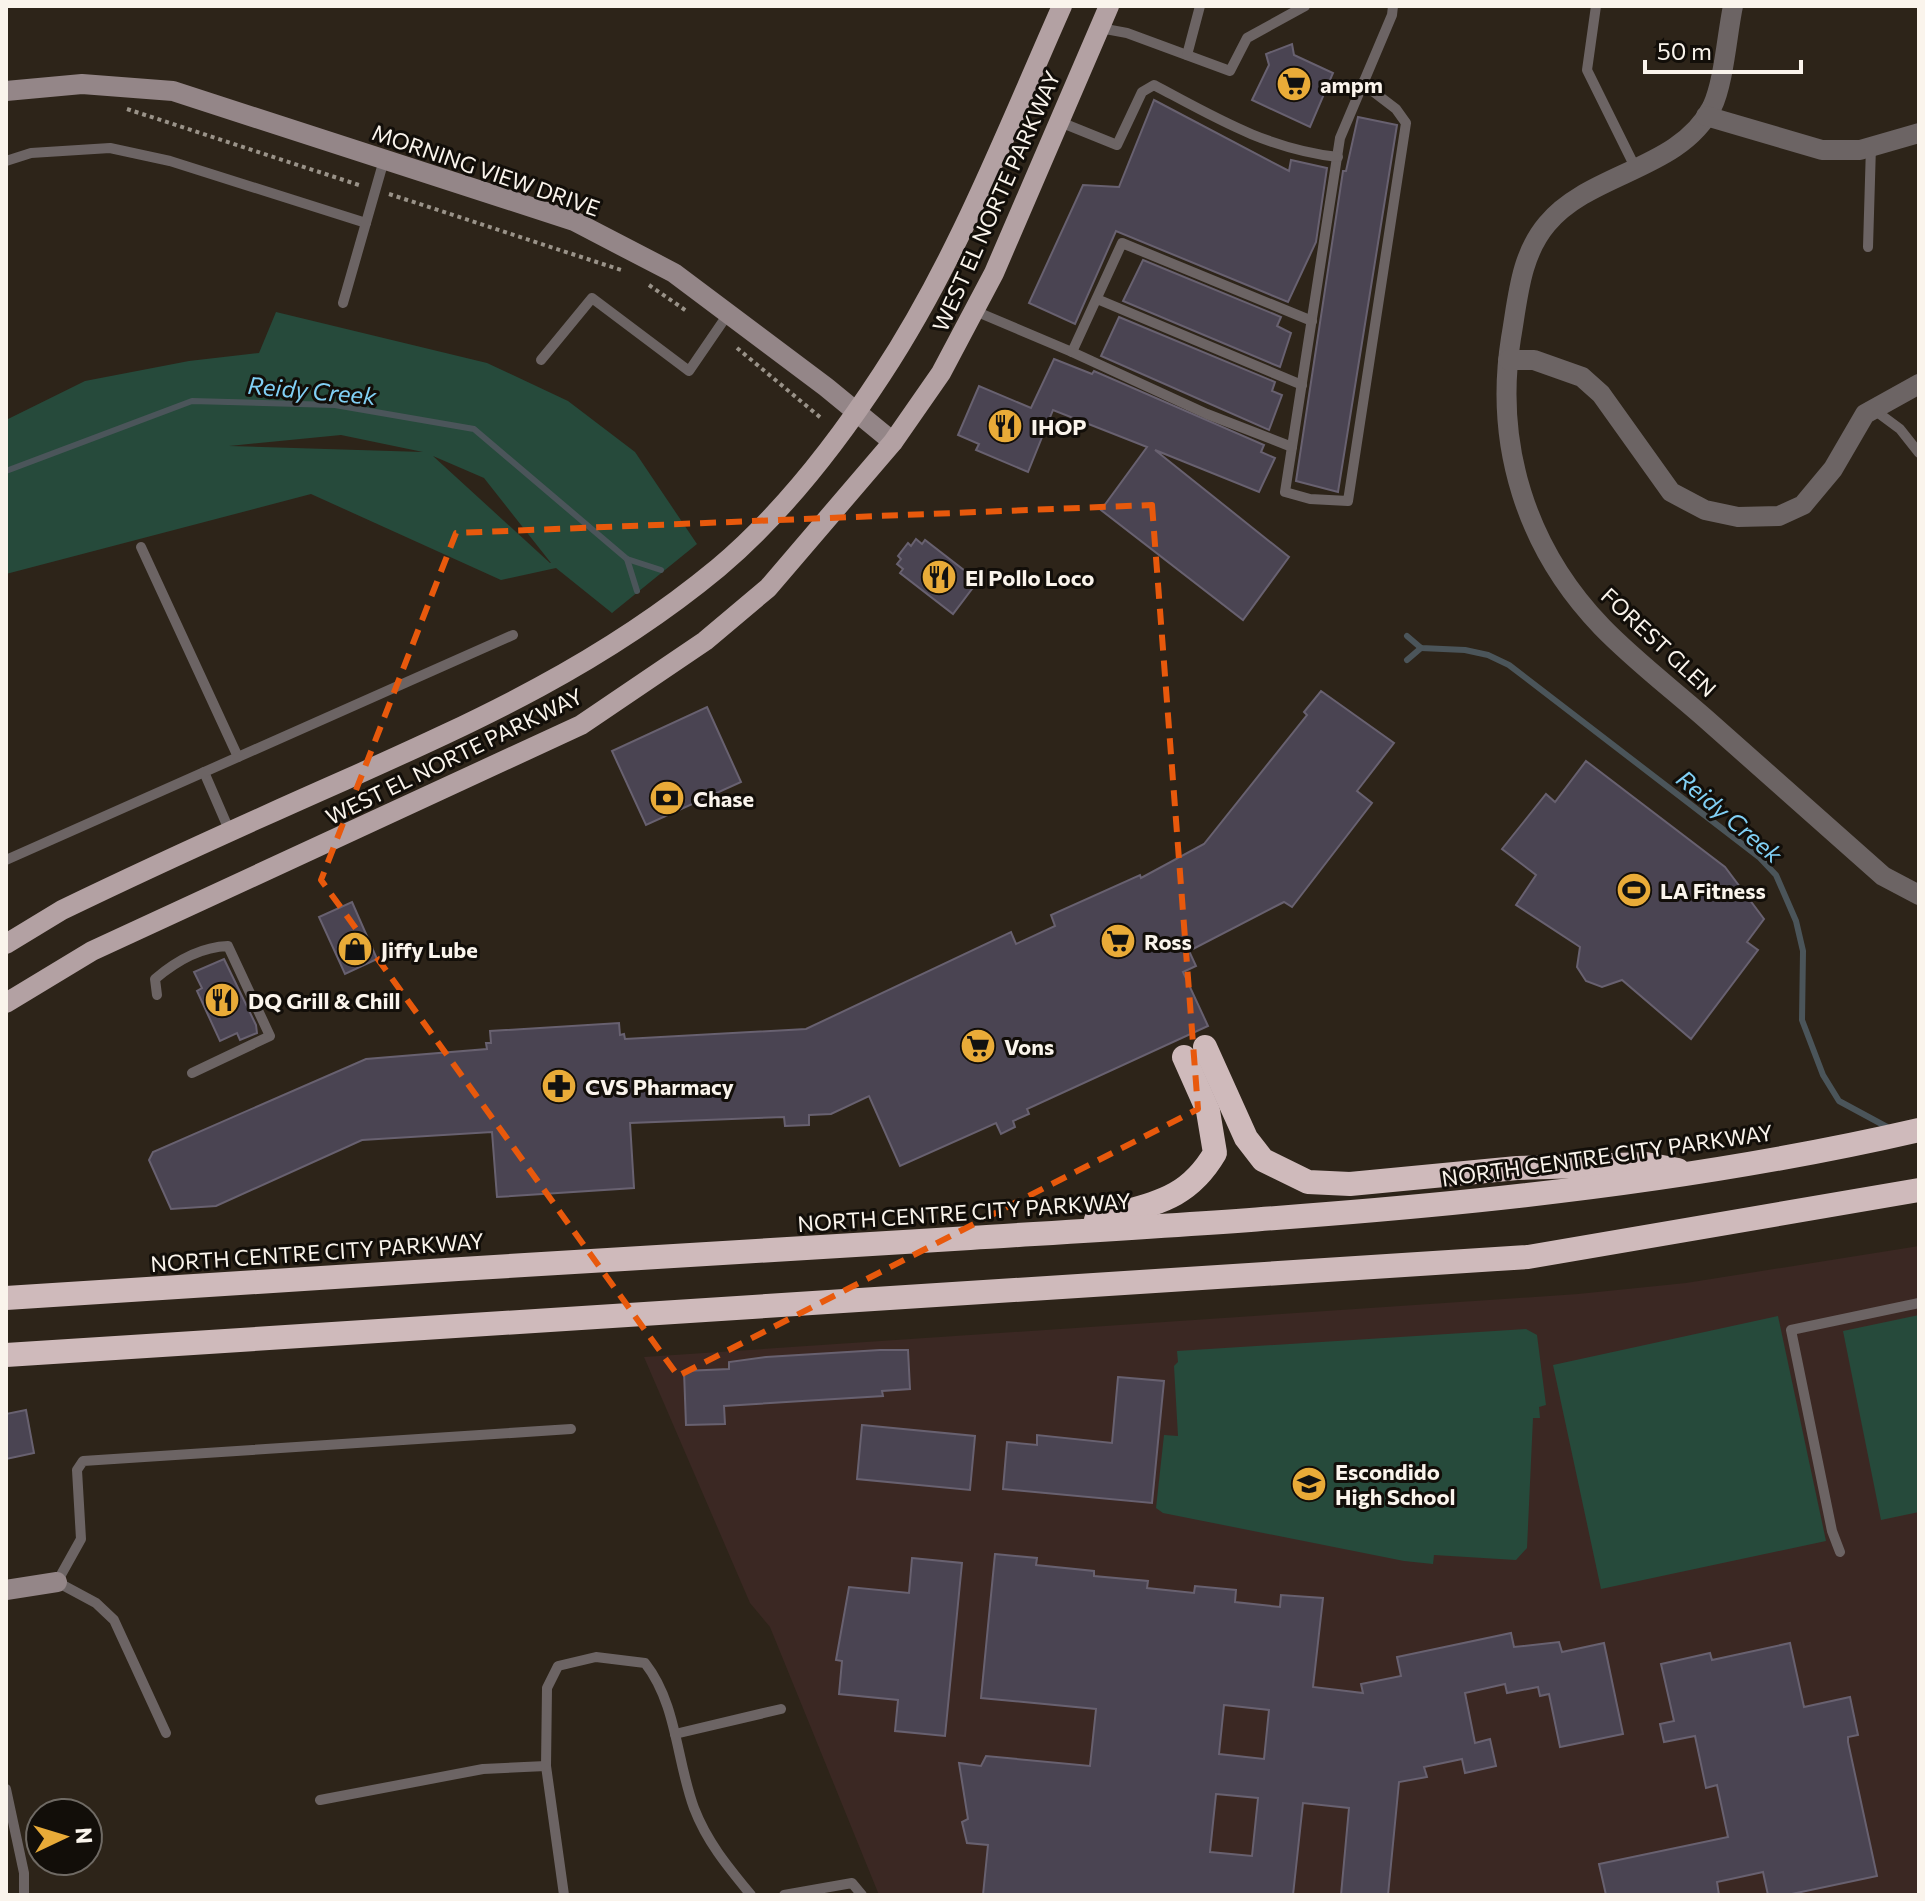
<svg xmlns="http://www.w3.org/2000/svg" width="1925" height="1901" font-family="Commissioner,sans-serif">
  <rect width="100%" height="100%" fill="#2d2419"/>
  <path fill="#3b2823" d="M1919,1246V1895H879L770,1627L750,1603L644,1357L1578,1294L1686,1283Z"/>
  <g fill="#264a3b" fill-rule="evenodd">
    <path d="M276,312L487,363L568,401L635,452L697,544L612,613L556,568L501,580L311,494L6,574V420L85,381L189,361L259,353ZM341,435L423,452L229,446ZM433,456L484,478L551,563H550Z"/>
    <path d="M1919,1315V1512L1881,1520L1843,1331Z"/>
    <path d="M1778,1316L1826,1541L1601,1589L1553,1365Z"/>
    <path d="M1526,1329L1537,1335L1546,1405L1539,1407L1540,1418H1533L1527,1548L1516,1560L1434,1555L1433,1564L1404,1561L1163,1513L1156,1508L1164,1435L1178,1436L1174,1366L1178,1362L1177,1351Z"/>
  </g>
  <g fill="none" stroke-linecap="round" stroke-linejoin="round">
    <g stroke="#4b555a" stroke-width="6">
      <path d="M6,471L192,401L335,405L474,429L627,559L661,570"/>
      <path d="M627,559L637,591"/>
      <path d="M1407,636L1421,648L1465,650L1488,655L1509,665L1759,857L1776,875L1796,921L1803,951L1802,1020L1823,1075L1839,1101L1889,1128"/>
      <path d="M1407,660L1421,648"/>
    </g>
  </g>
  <g fill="#4a4452" stroke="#686170" stroke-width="2" fill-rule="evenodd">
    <path d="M1292,44L1294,55L1333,73L1310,127L1252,100L1269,65L1266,54Z"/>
    <path d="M1154,100L1289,171L1291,160L1327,168L1316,242L1288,302L1116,231L1075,324L1029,303L1083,185L1119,187Z"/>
    <path d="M1358,117L1397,125L1338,492L1296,481L1343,171H1346Z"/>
    <path d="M1143,260L1281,317L1277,326L1291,333L1280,367L1123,301Z"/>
    <path d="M1119,317L1275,382L1272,391L1282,395L1269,430L1101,356Z"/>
    <path d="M1054,359L1092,374L1094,371L1264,445L1261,452L1275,458L1259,492L1155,450L1289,557L1243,620L1101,510L1147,447L1053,410L1028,472L976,450L979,444L958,435L979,386L1031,408Z"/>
    <path d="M916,539L922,544L925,540L978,581L953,614L900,573L903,569L897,564L901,559L898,556L908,543L911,546Z"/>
    <path d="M1321,691L1394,743L1357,791L1372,803L1292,907L1284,902L1189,951L1196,966L1183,972L1208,1026L1027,1109L1029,1114L1013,1121L1015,1127L1001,1134L996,1123L900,1166L869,1096L831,1114L809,1115V1125L785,1126L784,1117L630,1123L634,1188L497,1197L492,1132L362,1140L216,1206L171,1209L149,1160L153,1152L366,1059L487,1049L486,1043H491L490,1031L619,1023L620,1035L624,1034L625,1039L806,1029L1011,932L1016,944L1055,926L1051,915L1140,875L1141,878L1204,844L1307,715L1304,712Z"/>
    <path d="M707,707L741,782L646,825L612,751Z"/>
    <path d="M1586,761L1725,867L1764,919L1747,942L1758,950L1691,1039L1622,980L1602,987L1586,981L1577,967L1580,947L1516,905L1536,875L1502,849L1546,794L1555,802Z"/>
    <path d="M352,902L377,959L345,974L319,917Z"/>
    <path d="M224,959L256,1025L257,1033L240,1040L237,1033L220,1041L197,991L202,988L194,972Z"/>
    <path d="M880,1350H908L910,1389L882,1391L883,1396L724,1406L725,1424L686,1425L684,1371L729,1369V1362L766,1357Z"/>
    <path d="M1118,1377L1164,1381L1152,1503L1003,1489L1007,1442L1037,1445V1435L1112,1443Z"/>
    <path d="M26,1410L34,1453L6,1459V1414Z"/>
    <path d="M862,1425L975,1436L970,1490L857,1479Z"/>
    <path d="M995,1554L1037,1558L1036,1565L1094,1571V1576L1148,1581L1147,1588L1194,1593L1195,1586L1236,1590L1235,1602L1280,1607L1281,1595L1323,1598L1313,1687L1363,1693L1361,1684L1401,1676L1397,1657L1511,1633L1514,1647L1559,1642L1562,1652L1604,1643L1623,1734L1560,1747L1549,1694L1540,1696L1538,1687L1507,1693L1505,1684L1465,1693L1475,1743L1490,1739L1496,1766L1465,1773L1462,1759L1424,1767L1427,1777L1399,1782L1388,1895H1341L1349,1808L1303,1803L1293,1895H983L988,1845L967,1843L962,1822L968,1819L959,1763L981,1766L986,1756L1090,1766L1096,1709L981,1698ZM1224,1705L1269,1710L1264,1759L1219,1754ZM1216,1794L1258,1798L1252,1856L1210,1852Z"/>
    <path d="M912,1558L962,1563L945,1736L895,1731L898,1700L839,1694L842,1661L836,1660L849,1587L909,1593Z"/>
    <path d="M1790,1643L1804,1707L1850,1697L1858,1735L1848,1737V1742L1877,1876L1787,1895H1768L1763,1872L1717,1882L1719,1895H1606L1599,1864L1728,1837L1717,1785L1706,1788L1695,1736L1664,1742L1660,1724L1674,1721L1661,1664L1710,1653L1712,1660Z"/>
  </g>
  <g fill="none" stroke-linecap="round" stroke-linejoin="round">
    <g stroke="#9a9389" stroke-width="4" stroke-dasharray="4 4" stroke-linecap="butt">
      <path d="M127,109L362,186"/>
      <path d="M389,194L621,270"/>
      <path d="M649,285L688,312"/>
      <path d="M737,348L821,418"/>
    </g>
    <g stroke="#6c6464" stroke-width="10">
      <path d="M1596,6L1587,70L1635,167"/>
      <path d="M1100,28L1127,33L1230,71L1247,38L1305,6"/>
      <path d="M1187,55L1200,6"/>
      <path d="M1362,83L1396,109L1406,123L1348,501L1310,499L1285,492L1340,138L1392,15L1393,6"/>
      <path d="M1060,122L1117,145L1142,92L1154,85C1216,118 1267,149 1338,157"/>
      <path d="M6,161L31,153L110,148L170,161L366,223"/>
      <path d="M1868,247L1871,146"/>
      <path d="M1097,299L1302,385"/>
      <path d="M343,303L384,160"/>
      <path d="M975,311L1072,352L1122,243L1312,321"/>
      <path d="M1072,352L1207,414L1292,447"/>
      <path d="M541,360L592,298L689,371L728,314"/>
      <path d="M1873,409L1900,429L1919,453"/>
      <path d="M141,547L238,757"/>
      <path d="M204,772L230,832"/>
      <path d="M6,860L513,635"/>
      <path d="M157,995L155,979C176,961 200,947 228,946L270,1036L192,1073"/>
      <path d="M1840,1552L1832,1531L1791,1330L1919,1303"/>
      <path d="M166,1733L114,1620L96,1603L57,1582L81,1539L77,1470L83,1461L571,1429"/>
      <path d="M675,1734L781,1709"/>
      <path d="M6,1789L24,1873V1895"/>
      <path d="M320,1800L483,1769L546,1766"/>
      <path d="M564,1895L546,1766L547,1688L558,1666L596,1657L645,1663C677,1704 676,1759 694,1808C707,1842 728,1867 751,1895"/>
      <path d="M784,1895L852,1883L862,1895"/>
    </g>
    <g stroke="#6c6464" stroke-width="20">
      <path d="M1733,6C1727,34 1724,82 1712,107C1680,170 1590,172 1547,224C1520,256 1518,298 1511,338C1494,445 1526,548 1602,627C1634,660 1672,689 1706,719C1765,771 1824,824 1883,876L1919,895"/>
      <path d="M1706,116L1822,150H1860L1919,133"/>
      <path d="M1508,360H1534L1582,377L1601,394L1671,492L1705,510L1738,517L1779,516L1803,505L1833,469L1865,414L1919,384"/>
    </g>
    <g stroke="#948688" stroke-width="20">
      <path d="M6,91L82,84L173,91L574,221L674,273L826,387L893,442"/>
      <path d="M6,1590L57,1582"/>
    </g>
    <g stroke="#b3a1a3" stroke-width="20">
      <path d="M6,944L62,910C155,865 250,822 345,780C481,719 602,664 718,568C782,514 837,443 882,374C957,260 1007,130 1062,6"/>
      <path d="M6,1003L92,951L581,725L705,641L768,588L893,442L941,373L994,273L1109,6"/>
    </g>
    <g stroke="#cfbabb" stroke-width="24">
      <path d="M1205,1047L1246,1138L1263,1160L1308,1182L1350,1184L1517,1168L1646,1164L1678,1170"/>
      <path d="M1096,1220C1149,1203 1185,1204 1215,1153L1208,1111L1184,1057"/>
      <path d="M6,1298C327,1277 649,1257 970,1238C1288,1218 1607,1202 1919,1130"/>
      <path d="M6,1355L1528,1257L1919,1190"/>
    </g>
  </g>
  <path fill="none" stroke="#e8590c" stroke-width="6" stroke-dasharray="16 10" stroke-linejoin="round" d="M1152,505L1198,1109L678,1376L321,880L456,533Z"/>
  <defs>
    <symbol id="supermarket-disc" viewBox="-11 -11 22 22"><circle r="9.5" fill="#e9ab38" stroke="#120e09"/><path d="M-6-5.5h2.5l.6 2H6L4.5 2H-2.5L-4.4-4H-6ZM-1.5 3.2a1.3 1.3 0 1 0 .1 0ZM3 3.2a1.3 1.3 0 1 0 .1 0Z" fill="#111"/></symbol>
    <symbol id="restaurant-disc" viewBox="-11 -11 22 22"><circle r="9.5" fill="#e9ab38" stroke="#120e09"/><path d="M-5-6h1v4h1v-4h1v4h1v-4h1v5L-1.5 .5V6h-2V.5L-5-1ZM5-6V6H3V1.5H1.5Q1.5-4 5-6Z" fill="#111"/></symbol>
    <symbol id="bank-disc" viewBox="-11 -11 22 22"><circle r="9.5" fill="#e9ab38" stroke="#120e09"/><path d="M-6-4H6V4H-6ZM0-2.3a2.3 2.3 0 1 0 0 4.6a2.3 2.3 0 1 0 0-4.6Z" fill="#111"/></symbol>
    <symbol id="stadium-disc" viewBox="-11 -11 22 22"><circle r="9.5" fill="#e9ab38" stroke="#120e09"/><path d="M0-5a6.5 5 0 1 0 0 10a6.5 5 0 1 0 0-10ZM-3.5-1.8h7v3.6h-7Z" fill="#111"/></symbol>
    <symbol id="shop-disc" viewBox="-11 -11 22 22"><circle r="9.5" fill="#e9ab38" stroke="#120e09"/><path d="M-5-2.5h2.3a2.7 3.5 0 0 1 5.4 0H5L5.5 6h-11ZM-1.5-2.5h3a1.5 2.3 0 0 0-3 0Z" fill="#111"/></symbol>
    <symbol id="pharmacy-disc" viewBox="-11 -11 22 22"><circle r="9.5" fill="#e9ab38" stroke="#120e09"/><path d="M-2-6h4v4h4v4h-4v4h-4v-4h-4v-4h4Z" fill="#111"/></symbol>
    <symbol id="school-disc" viewBox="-11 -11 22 22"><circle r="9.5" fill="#e9ab38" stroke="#120e09"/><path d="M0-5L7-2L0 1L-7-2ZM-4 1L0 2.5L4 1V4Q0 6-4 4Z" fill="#111"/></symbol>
  </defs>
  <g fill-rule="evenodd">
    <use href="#supermarket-disc" x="1274" y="64" width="40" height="40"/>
    <use href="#restaurant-disc" x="985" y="406" width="40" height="40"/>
    <use href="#restaurant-disc" x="919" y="557" width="40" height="40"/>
    <use href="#bank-disc" x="647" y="778" width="40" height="40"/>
    <use href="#stadium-disc" x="1614" y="870" width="40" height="40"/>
    <use href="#supermarket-disc" x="1098" y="921" width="40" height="40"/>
    <use href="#shop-disc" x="335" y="929" width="40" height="40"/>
    <use href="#restaurant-disc" x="202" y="980" width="40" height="40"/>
    <use href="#supermarket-disc" x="958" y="1026" width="40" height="40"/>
    <use href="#pharmacy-disc" x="539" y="1066" width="40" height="40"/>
    <use href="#school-disc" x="1289" y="1464" width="40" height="40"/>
  </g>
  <g text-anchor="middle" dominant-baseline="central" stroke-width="6" stroke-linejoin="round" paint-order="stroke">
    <g font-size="22" font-weight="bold" fill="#faf4ec" stroke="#120e09" text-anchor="start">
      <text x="1320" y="84">ampm</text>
      <text x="1031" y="426">IHOP</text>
      <text x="965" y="577">El Pollo Loco</text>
      <text x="693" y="798">Chase</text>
      <text x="1660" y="890">LA Fitness</text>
      <text x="1144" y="941">Ross</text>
      <text x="381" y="949">Jiffy Lube</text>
      <text x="248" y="1000">DQ Grill &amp; Chill</text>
      <text x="1004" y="1046">Vons</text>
      <text x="585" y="1086">CVS Pharmacy</text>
      <text x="1335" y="1471">Escondido<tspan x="1335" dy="25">High School</tspan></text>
    </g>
    <g font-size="22" fill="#faf4ec" stroke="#120e09">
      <text transform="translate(486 170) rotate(19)">MORNING VIEW DRIVE</text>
      <text transform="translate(996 201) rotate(-66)">WEST EL NORTE PARKWAY</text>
      <text transform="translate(1659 642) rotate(43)">FOREST GLEN</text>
      <text transform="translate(454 756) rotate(-26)">WEST EL NORTE PARKWAY</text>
      <text transform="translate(1607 1155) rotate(-8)">NORTH CENTRE CITY PARKWAY</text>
      <text transform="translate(964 1212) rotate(-4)">NORTH CENTRE CITY PARKWAY</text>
      <text transform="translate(317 1252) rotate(-4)">NORTH CENTRE CITY PARKWAY</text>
    </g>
    <g font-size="24" font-style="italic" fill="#81d0f5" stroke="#120e09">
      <text transform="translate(312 390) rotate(5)">Reidy Creek</text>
      <text transform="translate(1730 816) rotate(40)">Reidy Creek</text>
    </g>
  </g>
  <rect width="1925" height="1901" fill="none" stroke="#faf4ec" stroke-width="16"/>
  <g transform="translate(64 1837) rotate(86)"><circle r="38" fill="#120e09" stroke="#6f6a64" stroke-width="2"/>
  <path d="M0-6L14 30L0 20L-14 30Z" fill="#e9ab38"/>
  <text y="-12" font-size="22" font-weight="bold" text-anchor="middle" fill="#faf4ec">N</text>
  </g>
  <path d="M1645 60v12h156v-12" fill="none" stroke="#faf4ec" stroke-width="4"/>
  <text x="1657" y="60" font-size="24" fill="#faf4ec" stroke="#120e09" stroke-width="6" paint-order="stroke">50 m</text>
</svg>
